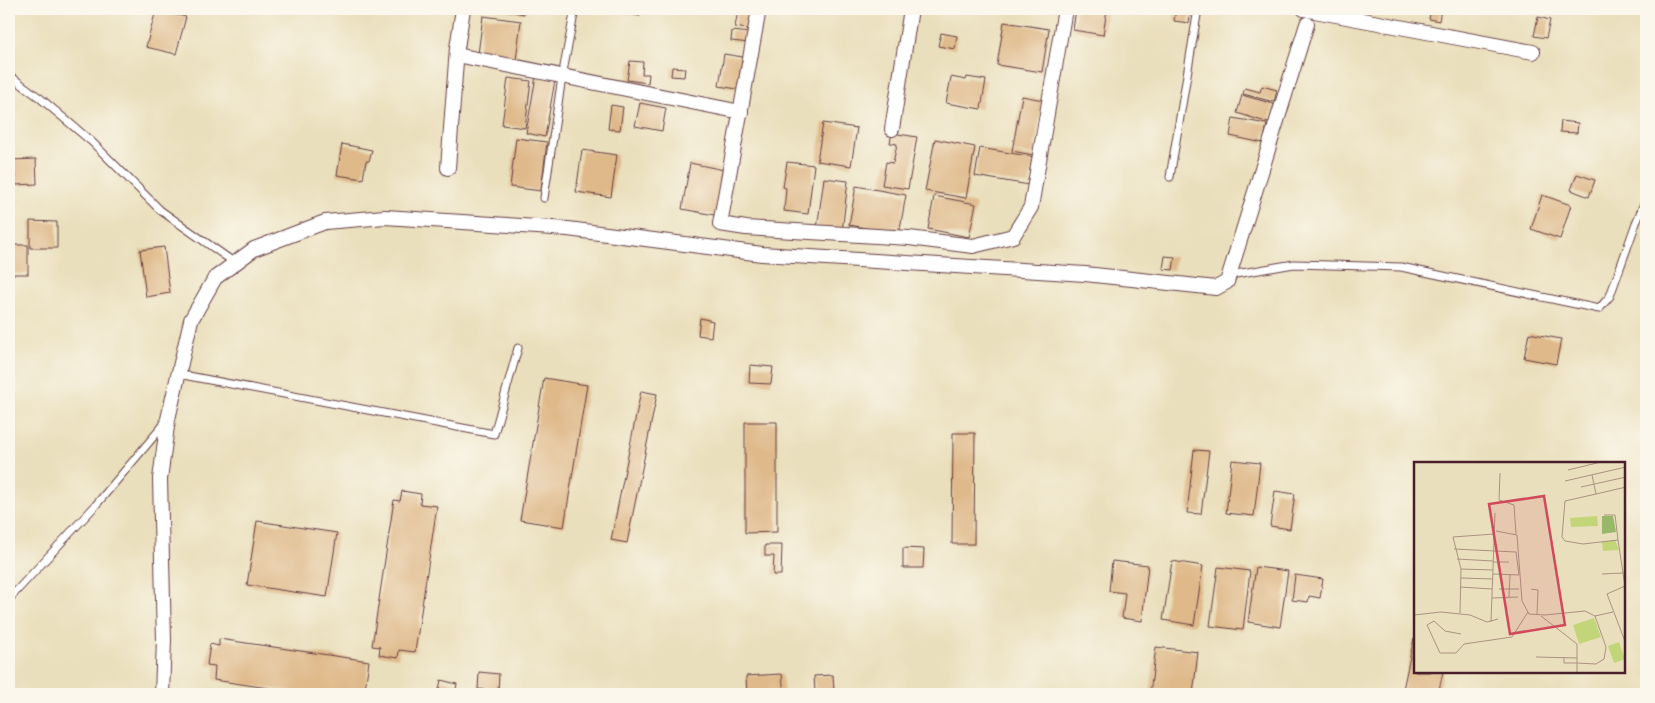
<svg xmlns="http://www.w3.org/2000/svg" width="1655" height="703" font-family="'EB Garamond',serif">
  <rect width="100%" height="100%" fill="#fbf7ec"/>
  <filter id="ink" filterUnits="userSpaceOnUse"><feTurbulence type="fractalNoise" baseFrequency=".02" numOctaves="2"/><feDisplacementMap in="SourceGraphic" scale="10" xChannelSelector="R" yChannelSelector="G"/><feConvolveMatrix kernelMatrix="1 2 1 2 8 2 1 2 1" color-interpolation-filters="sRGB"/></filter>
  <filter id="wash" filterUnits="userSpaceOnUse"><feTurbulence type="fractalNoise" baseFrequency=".0096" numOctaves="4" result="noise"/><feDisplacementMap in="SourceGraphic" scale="20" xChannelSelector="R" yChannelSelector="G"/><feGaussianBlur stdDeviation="1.12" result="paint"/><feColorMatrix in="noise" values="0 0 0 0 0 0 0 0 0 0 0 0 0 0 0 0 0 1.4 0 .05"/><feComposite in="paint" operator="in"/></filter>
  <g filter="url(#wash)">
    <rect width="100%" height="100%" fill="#eadfbc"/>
    <g id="blocks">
      <g fill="#dfb98a">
        <path d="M500,9H525L524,14Z"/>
        <path d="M605,9H641L640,16Z"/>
        <path d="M731,9H757L754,30L735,27L738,11Z"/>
        <path d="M928,9H947L946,13Z"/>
        <path d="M1076,9H1107L1103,35L1073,30Z"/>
        <path d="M1176,9H1191L1189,23L1174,21Z"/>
        <path d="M1431,9H1441L1439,21L1429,19Z"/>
        <path d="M156,10L186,17L176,54L146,47Z"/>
        <path d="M483,16L521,21L516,60L478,54Z"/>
        <path d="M1538,17L1550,20L1546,38L1534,36Z"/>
        <path d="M1004,22L1049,29L1042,72L997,65Z"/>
        <path d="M732,31L751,33L750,43L731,41Z"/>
        <path d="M941,33L957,36L955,49L938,46Z"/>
        <path d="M724,54L743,57L737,89L719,86Z"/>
        <path d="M630,61L643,62L642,74H649L648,83L627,80Z"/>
        <path d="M672,67L685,68L684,77L671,76Z"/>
        <path d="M536,76L555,80L545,137L526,133Z"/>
        <path d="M951,77L966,80L967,77L986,80L981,109L946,103Z"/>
        <path d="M508,78L531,81L525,128L502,125Z"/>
        <path d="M1262,86L1277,90L1274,102L1243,94L1245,88L1260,92Z"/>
        <path d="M1242,95L1274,104L1269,123L1237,113Z"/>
        <path d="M1022,96L1043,100L1033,155L1012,151Z"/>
        <path d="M640,103L666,108L662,131L635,126Z"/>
        <path d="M611,105L623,107L620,130L608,129Z"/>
        <path d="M1233,118L1267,124L1263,143L1230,136Z"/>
        <path d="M1561,121L1578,123L1577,133L1560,132Z"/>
        <path d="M823,123L857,128L851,166L817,161Z"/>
        <path d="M892,133L917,137L908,189L882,185L886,162L893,163L897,144L890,143Z"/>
        <path d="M516,138L547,142L541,191L510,187Z"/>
        <path d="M935,139L975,147L966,198L925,191Z"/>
        <path d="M342,144L372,150L369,161H366L363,179L337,175Z"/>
        <path d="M980,148L1034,157L1029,185L975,176Z"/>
        <path d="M582,150L617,155L611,197L576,192Z"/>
        <path d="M36,159L37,184L16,185L15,175H10L9,160Z"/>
        <path d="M787,162L814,165L808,214L784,211L786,188L783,187Z"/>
        <path d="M690,163L729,171L720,216L682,209Z"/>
        <path d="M1577,174L1595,180L1589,197L1571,190Z"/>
        <path d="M824,178L848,181L842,232L817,229Z"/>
        <path d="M856,186L906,195L899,234L849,225Z"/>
        <path d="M1542,195L1571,205L1560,239L1531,229Z"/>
        <path d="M934,196L976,204L969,237L928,229Z"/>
        <path d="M30,221L57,222V248H30Z"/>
        <rect x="9" y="245" width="19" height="29"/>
        <path d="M164,247L170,293L146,297L140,250Z"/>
        <path d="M1165,256L1175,257L1173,270L1163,269Z"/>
        <path d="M700,318L713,321L711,337L698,335Z"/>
        <path d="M1529,333L1561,339L1556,364L1524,358Z"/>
        <path d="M750,365L773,367L771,384L749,383Z"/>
        <path d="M544,378L587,385L564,527L520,520Z"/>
        <path d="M641,391L657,394L627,543L611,540Z"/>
        <path d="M745,422H777V532L745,533Z"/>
        <path d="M953,433H975L974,544H952Z"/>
        <path d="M1194,450L1209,451L1201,514L1187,513Z"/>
        <path d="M1232,460L1260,463L1254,516L1226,513Z"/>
        <path d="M402,491L421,494L420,504L437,506L415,652L399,650L398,658L379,655L380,647L372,646L394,500L400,501Z"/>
        <path d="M1275,491L1295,494L1290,529L1270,526Z"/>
        <path d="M257,521L337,533L327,597L247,585Z"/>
        <path d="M765,545H782L781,575H773L774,556H765Z"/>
        <path d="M903,548L924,549L923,568H903Z"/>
        <path d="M1112,561L1148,565L1142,621L1122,618L1125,593L1109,591Z"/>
        <path d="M1172,561L1203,566L1194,625L1163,620Z"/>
        <path d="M1218,567L1250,571L1243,630L1210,626Z"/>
        <path d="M1256,567L1288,571L1280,627L1248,622Z"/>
        <path d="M1295,575L1323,579L1320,598L1309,596L1308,602L1292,600Z"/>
        <path d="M1414,638L1415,672H1443L1438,694H1402Z"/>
        <path d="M219,639L369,661L365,689L359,688L358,694H308L214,680L215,666L207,665L210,644L219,646Z"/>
        <path d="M1156,647L1198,652L1193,694H1150Z"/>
        <path d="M479,672L499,674L498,691L478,689Z"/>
        <path d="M782,674L784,694H747L746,676Z"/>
        <path d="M833,675L834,691L815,692L814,676Z"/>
        <path d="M441,680L457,684L455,694H438Z"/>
      </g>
    </g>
  </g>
  <g filter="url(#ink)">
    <use href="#blocks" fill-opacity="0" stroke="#623c41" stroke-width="1"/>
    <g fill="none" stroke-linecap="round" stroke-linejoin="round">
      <defs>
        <g id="lane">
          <path d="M9,75L40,98L92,142L160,210L235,263"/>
          <path d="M1170,177L1198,9"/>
          <path d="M544,198L562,77L575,9"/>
          <path d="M1230,275L1294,264L1401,267L1599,309L1610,296L1636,223L1646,199"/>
          <path d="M178,374L494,434L518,348"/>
          <path d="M9,599L95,506L166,422"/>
        </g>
        <g id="street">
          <path d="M759,9L720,224L746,228L909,238L973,246L1013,236L1031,207L1065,9"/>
          <path d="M1304,9L1533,52"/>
          <path d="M457,55L741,112"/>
          <path d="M892,129L911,9"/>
          <path d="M448,168L457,48L463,9"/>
          <path d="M162,694L164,640L160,479L168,419L191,320L215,278L254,249L325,222L385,217L568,229L762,254L1085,274L1216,288L1227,282L1307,24"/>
        </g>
      </defs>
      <use href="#lane" stroke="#623c41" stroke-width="9"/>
      <use href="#street" stroke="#623c41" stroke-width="16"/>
      <use href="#lane" stroke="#fff" stroke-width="7"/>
      <use href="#street" stroke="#fff" stroke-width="14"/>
    </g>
  </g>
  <g transform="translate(1414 462)">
    <rect width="211" height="211" fill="#eadfbc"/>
    <path d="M183,54L184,64L157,65L156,56ZM201,78L205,88L189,89L188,80ZM180,156L187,175L165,182L159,163ZM205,180L211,197L200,201L194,184Z" fill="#c2d679"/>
    <path d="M188,54H199L202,70L188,72Z" fill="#99b769"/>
    <path fill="none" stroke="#aa9282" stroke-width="1" d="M154,8L187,0M86,11L85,38L100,43L102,72M178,13L182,32L212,25M151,19L212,5M167,25L212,15M182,32L151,39L148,75L151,79L169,82L204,78L211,124L193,132L212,182M190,53H201L204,78M82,69L103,73L108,139L115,152L131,153L171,149L181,154L199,150M40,87L102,90L105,113L79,112M43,97L79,99M79,100H95M47,107L79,108M188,112L209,111M47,116L79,117M46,125L78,127M85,127H105M117,127L124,128L123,153M95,135L96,112M78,136L104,135M46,151L47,107L39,75L80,72M0,153L27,150L56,153L73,160L84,157M127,154L163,182V211M77,160L81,51M47,172L31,169L20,159L13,163L26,191H42L50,182L98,175L114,150M122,195L163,196M150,196V201H163L182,202L190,197L192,185L181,154"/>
    <path fill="#d1495b" fill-opacity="0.15" stroke="#d1495b" stroke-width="2.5" d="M130,34L151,163L96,172L75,42Z"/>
    <rect width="211" height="211" fill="none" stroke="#4a1f2b" stroke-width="2.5"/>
  </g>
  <rect width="1655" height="703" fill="none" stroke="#fbf7ec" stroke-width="30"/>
</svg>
